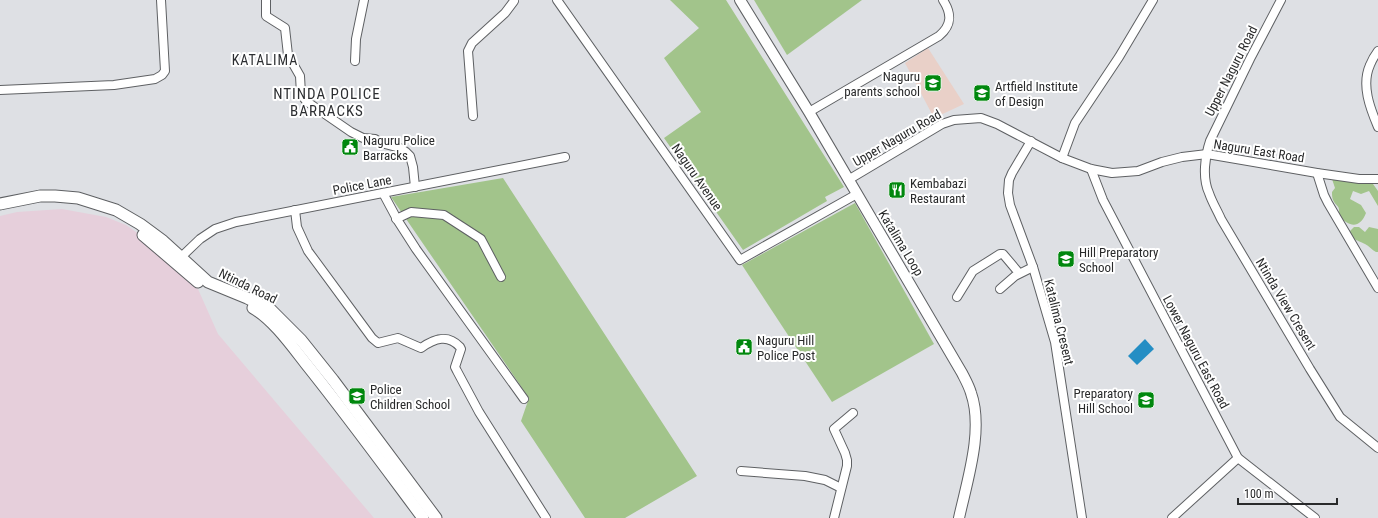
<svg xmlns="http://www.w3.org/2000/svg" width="1378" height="518" font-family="'Roboto Condensed',sans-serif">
  <rect width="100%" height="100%" fill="#dee0e4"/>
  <path fill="#e6cfdb" d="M62,209L106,217L126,225L143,237L176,269L198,289L218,334L374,518H0V216L17,212Z"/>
  <path fill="#e9d0c8" d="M928,48L964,104L934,118L905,63Z"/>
  <g fill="#a2c48b">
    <path d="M670,0H726L844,187L825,197L827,201L743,250L664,138L701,112L664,58L699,28Z"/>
    <path d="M754,0H862L787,55Z"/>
    <path d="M503,178L697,476L625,518H585L521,421L529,398L391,197Z"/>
    <path d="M1332,179L1364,181L1373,184L1378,191V206L1369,191L1361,194L1353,191L1350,199L1361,205L1366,213C1360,229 1349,227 1339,216C1340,204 1337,208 1333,200C1332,197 1332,195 1332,192L1335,188Z"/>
    <path d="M855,203L934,344L832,402L742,265Z"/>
    <path d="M1354,227H1359L1365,232L1369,227L1378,229V252H1376C1372,250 1369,246 1365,244C1356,239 1354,242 1350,231Z"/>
  </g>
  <path fill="#248ec4" d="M1145,339L1154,349L1137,365L1128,356Z"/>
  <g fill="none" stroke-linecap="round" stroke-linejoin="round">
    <defs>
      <g id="minor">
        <path d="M266,0V16L285,28L288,55L300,76L301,94L306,101L351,132L363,138L375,139L381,143L400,148L406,152L410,156L413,167L415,187"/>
        <path d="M557,0L740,260L857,194"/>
        <path d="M1281,0L1250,59L1210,141C1205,156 1202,178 1209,193C1212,202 1217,210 1221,219L1310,369L1340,417L1378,448"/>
        <path d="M1378,51C1375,55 1372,60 1370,65C1361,85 1370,108 1378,127"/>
        <path d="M355,61L356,39L364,0"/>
        <path d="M0,90L114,85L155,79L162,75L165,71L161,0"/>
        <path d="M809,112L939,36C952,25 952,14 943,0"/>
        <path d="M473,116L468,51L472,43L505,13L514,1"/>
        <path d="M1031,141L1012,173L1009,180L1008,193L1010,205L1033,267L1055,342L1082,518"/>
        <path d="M1062,158L1075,123L1119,57L1153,0"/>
        <path d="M1091,169L1103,200L1238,458L1315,518"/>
        <path d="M1317,173L1324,195L1328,203L1378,288"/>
        <path d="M848,180L942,124L954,120L981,118L997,124L1062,158L1091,169L1112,173L1138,171L1162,162L1182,157L1207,154L1317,173L1359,179H1378"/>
        <path d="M383,193L398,221L416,249L524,399"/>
        <path d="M295,210L297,227L308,251L372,338L378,343L398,338L421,348C435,338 448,334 460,347L461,349L455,367L457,371L479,412L546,518"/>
        <path d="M396,219L411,212L444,215L481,239L501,277"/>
        <path d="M177,261L200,239L215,229L236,222L565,157"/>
        <path d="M1000,289L1015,276L1033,267"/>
        <path d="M957,297L973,271L1000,254H1003L1019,273"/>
        <path d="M741,471L805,476L825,480L841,488"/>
        <path d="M834,518L847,466V460L845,453L834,429L853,413"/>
        <path d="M1172,518L1238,458"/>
      </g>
      <path id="tertiary" d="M740,0L809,112L962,373C965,379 969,386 971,393C984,430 967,481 959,518"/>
      <g id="secondary">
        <path d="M0,204L40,196H55L78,198L116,210L140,224L163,241L208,282L247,298L270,309L301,340L333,380L436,518"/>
        <path d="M143,235L198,282"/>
        <path d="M253,308C273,319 292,346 307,365C347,415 385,467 423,518"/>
      </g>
    </defs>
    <use href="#minor" stroke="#5e6063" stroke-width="10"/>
    <use href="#tertiary" stroke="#5e6063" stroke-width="12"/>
    <use href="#secondary" stroke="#5e6063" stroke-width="13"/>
    <use href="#minor" stroke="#fff" stroke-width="8"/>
    <use href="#tertiary" stroke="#fff" stroke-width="10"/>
    <use href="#secondary" stroke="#fff" stroke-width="11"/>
  </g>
  <defs>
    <symbol id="school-square" viewBox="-11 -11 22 22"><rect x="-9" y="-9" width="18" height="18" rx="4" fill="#00870d" stroke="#fff"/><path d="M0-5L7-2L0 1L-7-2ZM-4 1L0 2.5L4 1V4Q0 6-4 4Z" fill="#fff"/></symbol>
    <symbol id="university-square" viewBox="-11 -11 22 22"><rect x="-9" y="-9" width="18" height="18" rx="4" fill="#00870d" stroke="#fff"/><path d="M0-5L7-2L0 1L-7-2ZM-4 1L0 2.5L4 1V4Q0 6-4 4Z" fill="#fff"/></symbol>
    <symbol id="civic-square" viewBox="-11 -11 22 22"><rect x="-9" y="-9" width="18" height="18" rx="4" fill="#00870d" stroke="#fff"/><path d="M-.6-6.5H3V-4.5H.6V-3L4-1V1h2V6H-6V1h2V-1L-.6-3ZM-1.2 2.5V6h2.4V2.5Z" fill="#fff"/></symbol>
    <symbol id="restaurant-square" viewBox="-11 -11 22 22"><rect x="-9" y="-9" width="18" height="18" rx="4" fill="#00870d" stroke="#fff"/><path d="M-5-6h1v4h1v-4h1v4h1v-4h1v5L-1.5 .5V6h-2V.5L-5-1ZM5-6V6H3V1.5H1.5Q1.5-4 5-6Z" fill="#fff"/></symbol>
  </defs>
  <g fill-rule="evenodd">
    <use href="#school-square" x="923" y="73" width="20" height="20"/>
    <use href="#university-square" x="972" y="83" width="20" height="20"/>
    <use href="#civic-square" x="340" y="137" width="20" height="20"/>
    <use href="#restaurant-square" x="887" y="180" width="20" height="20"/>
    <use href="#school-square" x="1056" y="249" width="20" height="20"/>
    <use href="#civic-square" x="734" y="337" width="20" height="20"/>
    <use href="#school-square" x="347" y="386" width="20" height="20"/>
    <use href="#school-square" x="1136" y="390" width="20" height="20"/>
  </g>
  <g text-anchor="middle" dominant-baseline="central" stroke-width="4" stroke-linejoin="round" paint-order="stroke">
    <g font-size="13" fill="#292a2b" stroke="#fff">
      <text transform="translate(1231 71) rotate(-63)">Upper Naguru Road</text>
      <text transform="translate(897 138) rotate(-30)">Upper Naguru Road</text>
      <text transform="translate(1259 151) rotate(9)">Naguru East Road</text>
      <text transform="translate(697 177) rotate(55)">Naguru Avenue</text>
      <text transform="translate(362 185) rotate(-11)">Police Lane</text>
      <text transform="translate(901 243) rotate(59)">Katalima Loop</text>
      <text transform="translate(248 286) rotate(26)">Ntinda Road</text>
      <text transform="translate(1286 304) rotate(59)">Ntinda View Cresent</text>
      <text transform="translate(1059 322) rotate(76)">Katalima Cresent</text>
      <text transform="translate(1196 352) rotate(62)">Lower Naguru East Road</text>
    </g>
    <g font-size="13" fill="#292a2b" stroke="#fff" text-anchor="start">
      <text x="920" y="76" text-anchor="end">Naguru<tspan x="920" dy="15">parents school</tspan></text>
      <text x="995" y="86">Artfield Institute<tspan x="995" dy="15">of Design</tspan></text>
      <text x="363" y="140">Naguru Police<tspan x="363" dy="15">Barracks</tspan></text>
      <text x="910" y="183">Kembabazi<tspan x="910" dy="15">Restaurant</tspan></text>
      <text x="1079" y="252">Hill Preparatory<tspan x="1079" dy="15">School</tspan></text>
      <text x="757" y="340">Naguru Hill<tspan x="757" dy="15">Police Post</tspan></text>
      <text x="370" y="389">Police<tspan x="370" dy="15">Children School</tspan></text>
      <text x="1133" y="393" text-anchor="end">Preparatory<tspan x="1133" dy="15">Hill School</tspan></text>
    </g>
    <g font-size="14" letter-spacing="1" fill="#2d2f32" stroke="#fff">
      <text x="265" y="60">KATALIMA</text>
    </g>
    <g font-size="15" letter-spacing="1" fill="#2d2f32" stroke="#fff">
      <text x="327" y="94">NTINDA POLICE<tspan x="327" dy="17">BARRACKS</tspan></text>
    </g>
  </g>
  <path d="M1238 498v6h99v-6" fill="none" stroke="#292a2b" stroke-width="2"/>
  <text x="1244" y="498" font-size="12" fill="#292a2b" stroke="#ffffff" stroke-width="3" paint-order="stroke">100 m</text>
</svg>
